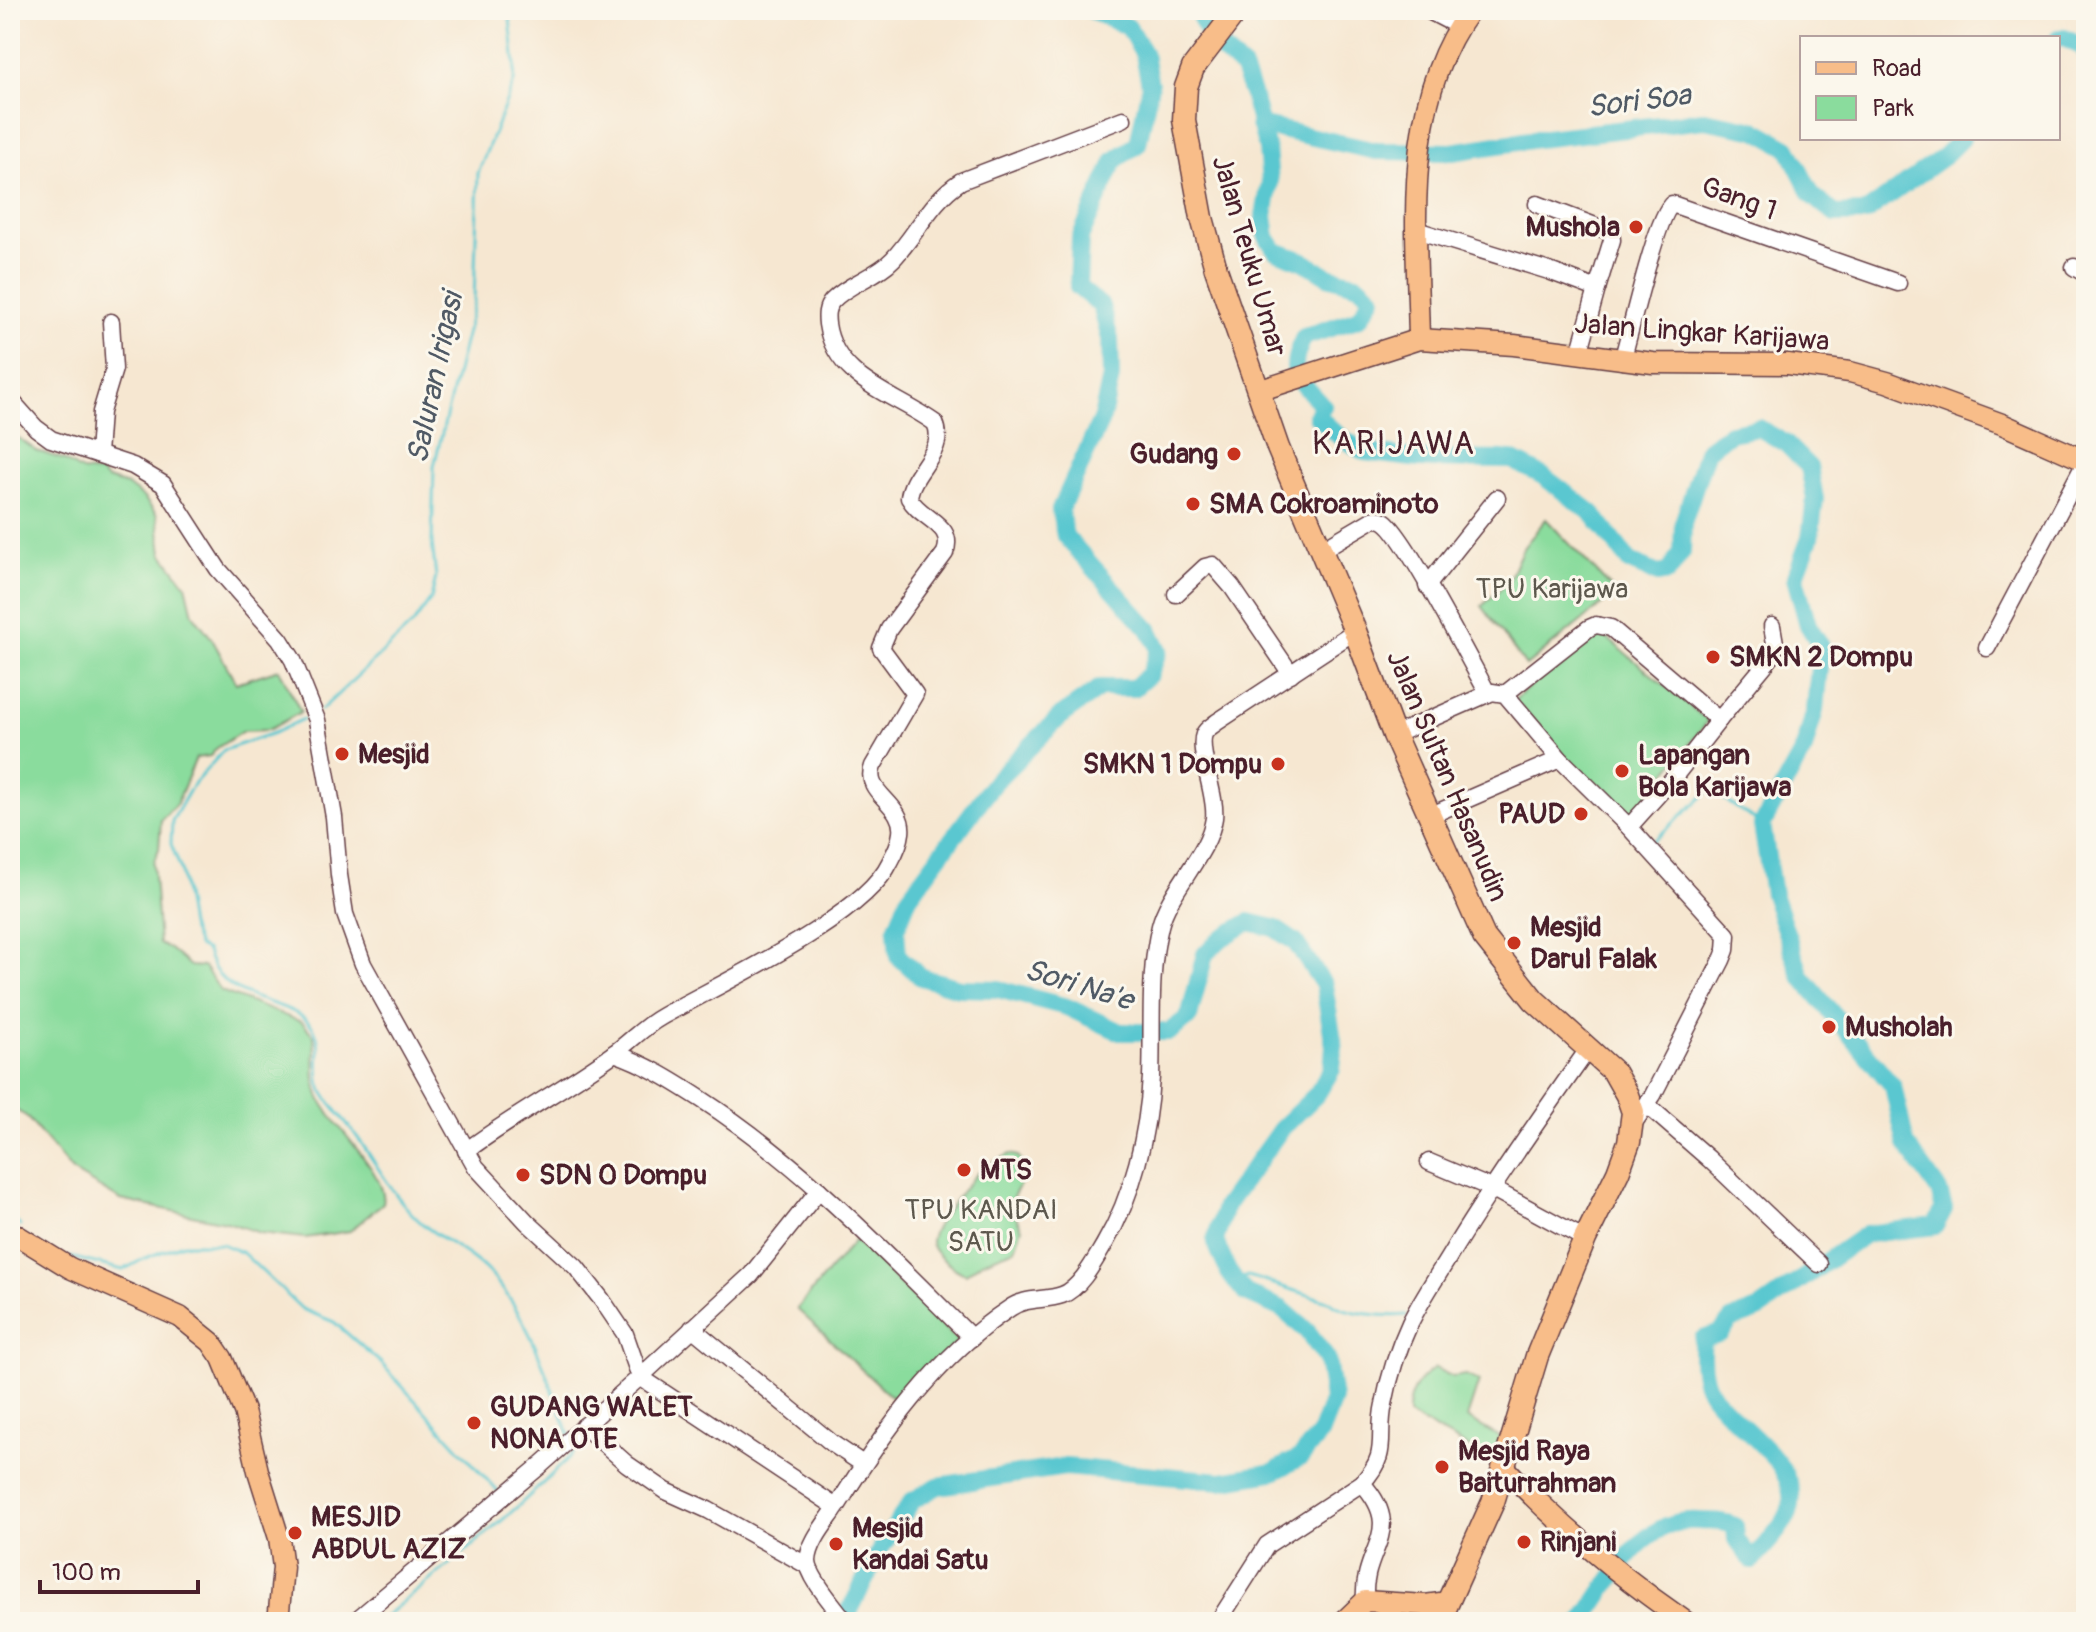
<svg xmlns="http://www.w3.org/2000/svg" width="2096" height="1632" font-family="Pangolin,sans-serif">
  <rect width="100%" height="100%" fill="#fbf7ec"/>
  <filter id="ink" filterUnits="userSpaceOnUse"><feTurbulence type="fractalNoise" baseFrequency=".0125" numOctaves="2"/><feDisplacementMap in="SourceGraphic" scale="16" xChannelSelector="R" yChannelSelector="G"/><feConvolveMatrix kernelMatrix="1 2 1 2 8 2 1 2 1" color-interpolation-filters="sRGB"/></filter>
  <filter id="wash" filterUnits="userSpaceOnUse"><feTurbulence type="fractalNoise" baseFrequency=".006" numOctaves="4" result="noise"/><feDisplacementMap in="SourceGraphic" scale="32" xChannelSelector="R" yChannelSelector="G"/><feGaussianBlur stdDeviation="1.8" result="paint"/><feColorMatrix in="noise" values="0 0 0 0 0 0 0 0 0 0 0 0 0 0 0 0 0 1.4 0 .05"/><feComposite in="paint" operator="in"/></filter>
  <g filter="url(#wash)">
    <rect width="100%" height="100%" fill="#f6e7d1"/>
    <g fill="#8adc9d" stroke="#6a7e64" stroke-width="2">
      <path d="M10,432L37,451L62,459L82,471L100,473L107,479L127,485L143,497L157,515L162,553L186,585L193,614L212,639L236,683L279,669L301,712L268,730L243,731L217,748L210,756L196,758L177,803L161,820L159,849L153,863L159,944L170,949L190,966L204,967L221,991L302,1022L314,1036C316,1057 311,1077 320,1098C330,1123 390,1177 383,1203L350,1231L305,1238L260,1233L230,1223L121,1200L72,1171L26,1116L10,1107Z"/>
      <path d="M1546,519L1616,593L1526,666L1482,606L1508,582L1523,548Z"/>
      <path d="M1595,628L1708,721L1627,822L1510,704Z"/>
      <path d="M1010,1154L1018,1156L1028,1170L1009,1204L1022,1228L1015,1249L982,1262L966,1274C956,1271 931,1253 931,1241C931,1227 975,1173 987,1165C994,1161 1003,1158 1010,1154Z"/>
      <path d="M855,1240L958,1341L902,1407L797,1309Z"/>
      <path d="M1435,1368L1453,1377L1466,1375L1479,1381L1467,1418L1501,1438L1494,1461L1408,1415C1407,1395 1418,1379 1435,1368Z"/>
    </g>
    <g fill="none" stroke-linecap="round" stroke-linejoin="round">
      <g stroke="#5ac7d0" stroke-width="3">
        <path d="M321,710L413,624L431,599L436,577L432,543L434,466L474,302L478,173L514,82L515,65L509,10"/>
        <path d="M303,719L274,733L224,750L192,786L172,821L171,844L181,870L190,926L198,946L207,951C222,1010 296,994 315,1031C323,1047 315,1068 320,1085C325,1100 346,1121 355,1134C378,1165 395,1201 425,1226C447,1243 474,1255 493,1277C531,1321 544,1369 569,1434"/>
        <path d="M1652,842L1710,790L1762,825"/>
        <path d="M10,1215L20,1226"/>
        <path d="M71,1257L123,1270L145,1258L183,1244H222L243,1253L302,1309L334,1322L381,1363L500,1494"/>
        <path d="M1235,1281L1248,1276L1331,1302C1343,1314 1390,1317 1406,1315"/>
        <path d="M378,1622C447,1566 518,1512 579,1447L576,1443"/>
      </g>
      <g stroke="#5ac7d0" stroke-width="18">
        <path d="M1197,10L1214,44L1242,67L1253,96L1267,149L1270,182L1264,216L1267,237L1276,251L1303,261L1328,276L1359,285L1372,297L1360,318L1304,337C1285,375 1298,377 1323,406L1317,416L1338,435L1364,452L1420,459L1512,460L1543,476L1592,513L1630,562L1658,574L1668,572L1682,552L1683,523L1707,450L1730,433L1759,428L1785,443L1809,467L1815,499L1810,538L1795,578L1808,625L1821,646L1815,710L1804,749L1762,825L1773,894L1801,976L1893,1086L1906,1144L1939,1191L1944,1209L1935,1226L1866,1234L1758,1310L1731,1320L1721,1333L1703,1339C1701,1357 1701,1378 1711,1393C1732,1425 1806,1466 1789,1512C1784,1526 1762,1549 1752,1561L1736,1539L1735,1526C1722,1520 1713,1522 1699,1521C1640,1516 1612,1582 1582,1622"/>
        <path d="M2058,38H2064L2083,47L2086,54"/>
        <path d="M1259,125L1376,151L1452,152L1537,139L1704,120L1756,130L1788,148L1812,195L1835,214L1865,213L1943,157L1962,138"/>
        <path d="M848,1622L850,1610L882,1546L912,1501L938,1486L1065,1467L1221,1481L1273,1472L1301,1457L1321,1432L1333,1399L1327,1359L1307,1331L1282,1309L1246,1293L1235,1281L1228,1271L1215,1241L1225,1207L1281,1129L1317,1094L1332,1069L1334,1046L1324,985L1295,942L1274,928L1249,922L1222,938L1205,954L1189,1017L1169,1032H1120L1067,1007L998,989L959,988L921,977L898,956L896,929L909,897L996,780L1062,715L1100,688H1134L1150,674L1159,650L1149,629L1065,536L1060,510L1102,418L1111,377L1110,339L1101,306L1078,287L1080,238L1115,160L1138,144L1150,85L1144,54L1128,27L1091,10"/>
      </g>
    </g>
  </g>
  <g filter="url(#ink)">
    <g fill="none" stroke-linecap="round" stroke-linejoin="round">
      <defs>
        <g id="minor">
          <path d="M1427,10L1458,26"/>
          <path d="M1537,204L1611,232L1612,240L1597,289"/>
          <path d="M1416,230L1549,271L1597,289L1579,354"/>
          <path d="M2074,267L2086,274"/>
          <path d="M1622,361C1630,334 1656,217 1672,204L1898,283"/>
          <path d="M10,399L36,428L51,439L133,466L163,484L218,569L280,639L293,660L317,720L334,817L339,875L345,914L363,964L476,1167L527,1222L576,1267L602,1300L625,1334L640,1377L541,1465L354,1622"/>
          <path d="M98,454L101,412L114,369L111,322"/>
          <path d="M1321,550L1372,520C1376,519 1380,519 1384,521C1403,532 1473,666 1488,694"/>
          <path d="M1427,586L1497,498"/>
          <path d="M1176,594L1205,567L1213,565L1232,587L1291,674"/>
          <path d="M1987,648L2086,461"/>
          <path d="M1505,694L1589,628L1596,625L1611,628L1719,720L1674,777L1629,827"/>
          <path d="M1719,720L1773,655L1775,643L1772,626"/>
          <path d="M1394,735L1492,692L1505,694L1560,759L1629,827L1727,935L1726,950L1722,960L1653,1095L1633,1124"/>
          <path d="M1429,816L1560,759"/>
          <path d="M614,1053C646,1064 673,1081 701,1099C803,1165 886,1253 972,1338"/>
          <path d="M1647,1105L1709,1159L1819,1264"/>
          <path d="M466,1151C513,1116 566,1088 613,1054C630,1042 643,1027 661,1017C717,985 864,918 890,862C895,853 900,843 901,833C905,803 862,794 873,766L915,694L881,648L889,629L945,553C956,524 921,520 909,498C911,471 948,451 935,423C895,394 835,380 827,324C826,315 826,308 832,301C849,283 876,277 893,259C917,234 930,201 961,181L1123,119"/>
          <path d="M1429,1162L1491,1188L1585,1239"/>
          <path d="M819,1190L751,1275L640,1377L836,1507"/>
          <path d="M692,1328L833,1444L863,1464"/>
          <path d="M584,1426L627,1464L666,1491L708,1510L808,1566"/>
          <path d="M1362,1483C1407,1533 1361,1547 1365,1601"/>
          <path d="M846,1622C836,1608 808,1577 808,1561C809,1542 826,1523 836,1508C881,1435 937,1356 1010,1308C1025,1297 1045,1301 1062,1295C1080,1289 1095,1260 1104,1245C1133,1196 1148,1133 1151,1077C1153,1026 1148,975 1160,926C1169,890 1209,854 1214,818C1217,795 1197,751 1204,734C1206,729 1212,726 1217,722L1355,631"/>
          <path d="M1218,1622L1267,1545L1362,1483C1391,1452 1376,1439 1384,1404C1389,1377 1398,1349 1410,1323C1423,1296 1441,1271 1456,1245C1498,1177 1543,1113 1589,1048"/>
        </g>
        <g id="major">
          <path d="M1419,339C1417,229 1401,104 1470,10"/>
          <path d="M1258,391L1419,339L1514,345L1653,363L1788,364L1850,372L1887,382L2002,424L2086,461"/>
          <path d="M10,1231L70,1268L180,1317L211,1342L222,1358L244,1411L258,1471L279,1538L283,1567L278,1622"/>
          <path d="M1504,1467C1557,1523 1622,1578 1686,1622"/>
          <path d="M1343,1622L1365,1601L1425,1605L1448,1602"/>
        </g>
        <path id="highway" d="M1237,10L1193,68L1186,87L1184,120L1202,218L1216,269L1278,448L1355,631L1394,735L1484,937L1534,1000L1614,1072L1627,1095L1633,1112L1629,1142L1618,1172L1585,1239L1537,1356L1493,1502L1439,1622"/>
      </defs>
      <use href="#minor" stroke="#643d44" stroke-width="19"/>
      <use href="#major" stroke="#643d44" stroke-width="23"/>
      <use href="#highway" stroke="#643d44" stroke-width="25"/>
      <use href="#minor" stroke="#fff" stroke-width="16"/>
      <use href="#major" stroke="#f8bd89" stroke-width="20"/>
      <use href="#highway" stroke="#f8bd89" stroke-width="22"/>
    </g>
  </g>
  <g fill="#c8321e" stroke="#fbf7ec" stroke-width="3">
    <circle cx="1636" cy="227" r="8"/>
    <circle cx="1234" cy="454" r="8"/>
    <circle cx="1193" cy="504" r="8"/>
    <circle cx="1713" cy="657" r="8"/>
    <circle cx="342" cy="754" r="8"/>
    <circle cx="1278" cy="764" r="8"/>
    <circle cx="1622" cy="771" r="8"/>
    <circle cx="1581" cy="814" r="8"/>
    <circle cx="1514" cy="943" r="8"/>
    <circle cx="1829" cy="1027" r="8"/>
    <circle cx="964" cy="1170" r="8"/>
    <circle cx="523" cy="1175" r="8"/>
    <circle cx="474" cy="1423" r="8"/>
    <circle cx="1442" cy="1467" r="8"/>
    <circle cx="295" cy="1533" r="8"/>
    <circle cx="1524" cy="1542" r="8"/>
    <circle cx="836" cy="1544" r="8"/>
  </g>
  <g text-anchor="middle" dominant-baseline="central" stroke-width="6" stroke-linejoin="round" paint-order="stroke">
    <g font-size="28" fill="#4a1f2b" stroke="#fbf7ec">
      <text transform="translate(1739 199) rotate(20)">Gang 1</text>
      <text transform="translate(1249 256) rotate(74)">Jalan Teuku Umar</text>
      <text transform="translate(1702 333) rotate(4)">Jalan Lingkar Karijawa</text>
      <text transform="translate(1447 776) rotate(67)">Jalan Sultan Hasanudin</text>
    </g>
    <g font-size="28" font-weight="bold" fill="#4a1f2b" stroke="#fbf7ec" text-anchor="start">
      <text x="1620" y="227" text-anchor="end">Mushola</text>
      <text x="1218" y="454" text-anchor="end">Gudang</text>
      <text x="1209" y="504">SMA Cokroaminoto</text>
      <text x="1729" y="657">SMKN 2 Dompu</text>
      <text x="358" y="754">Mesjid</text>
      <text x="1638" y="755">Lapangan<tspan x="1638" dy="32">Bola Karijawa</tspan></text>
      <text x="1262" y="764" text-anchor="end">SMKN 1 Dompu</text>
      <text x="1565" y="814" text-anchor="end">PAUD</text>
      <text x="1530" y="927">Mesjid<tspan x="1530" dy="32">Darul Falak</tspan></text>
      <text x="1845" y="1027">Musholah</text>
      <text x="980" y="1170">MTS</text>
      <text x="539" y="1175">SDN 0 Dompu</text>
      <text x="490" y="1407">GUDANG WALET<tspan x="490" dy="32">NONA OTE</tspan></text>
      <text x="1458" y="1451">Mesjid Raya<tspan x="1458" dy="32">Baiturrahman</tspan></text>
      <text x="311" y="1517">MESJID<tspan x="311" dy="32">ABDUL AZIZ</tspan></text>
      <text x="852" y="1528">Mesjid<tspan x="852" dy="32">Kandai Satu</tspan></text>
      <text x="1540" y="1542">Rinjani</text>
    </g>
    <g font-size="28" fill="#5d584d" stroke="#fbf7ec">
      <text x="1552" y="589">TPU Karijawa</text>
      <text x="981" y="1210">TPU KANDAI<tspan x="981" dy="32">SATU</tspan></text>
    </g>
    <g font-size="30" font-style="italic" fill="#505a65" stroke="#fbf7ec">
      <text transform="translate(1639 101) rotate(-7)">Sori Soa</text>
      <text transform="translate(435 378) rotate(-78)">Saluran Irigasi</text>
      <text transform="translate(1079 985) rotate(17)">Sori Na'e</text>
    </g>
    <g font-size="32" letter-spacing="2" fill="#4a1f2b" stroke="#fbf7ec">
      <text x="1394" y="444">KARIJAWA</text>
    </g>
  </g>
  <rect width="2096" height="1632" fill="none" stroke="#fbf7ec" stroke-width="40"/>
  <rect x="1800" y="36" width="260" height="104" fill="#fbf7ec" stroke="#b4a19f" stroke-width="2"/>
  <rect x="1816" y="62" width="40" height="12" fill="#f8bd89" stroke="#b4a19f" stroke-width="2"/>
  <text x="1872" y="76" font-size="24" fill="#4a1f2b">Road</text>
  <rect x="1816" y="96" width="40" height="24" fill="#8adc9d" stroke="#b4a19f" stroke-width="2"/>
  <text x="1872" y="116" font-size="24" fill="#4a1f2b">Park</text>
  <path d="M40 1580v12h158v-12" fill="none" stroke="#4a1f2b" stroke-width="4"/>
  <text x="52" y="1580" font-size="24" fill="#4a1f2b" stroke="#fbf7ec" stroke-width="6" paint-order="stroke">100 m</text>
</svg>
